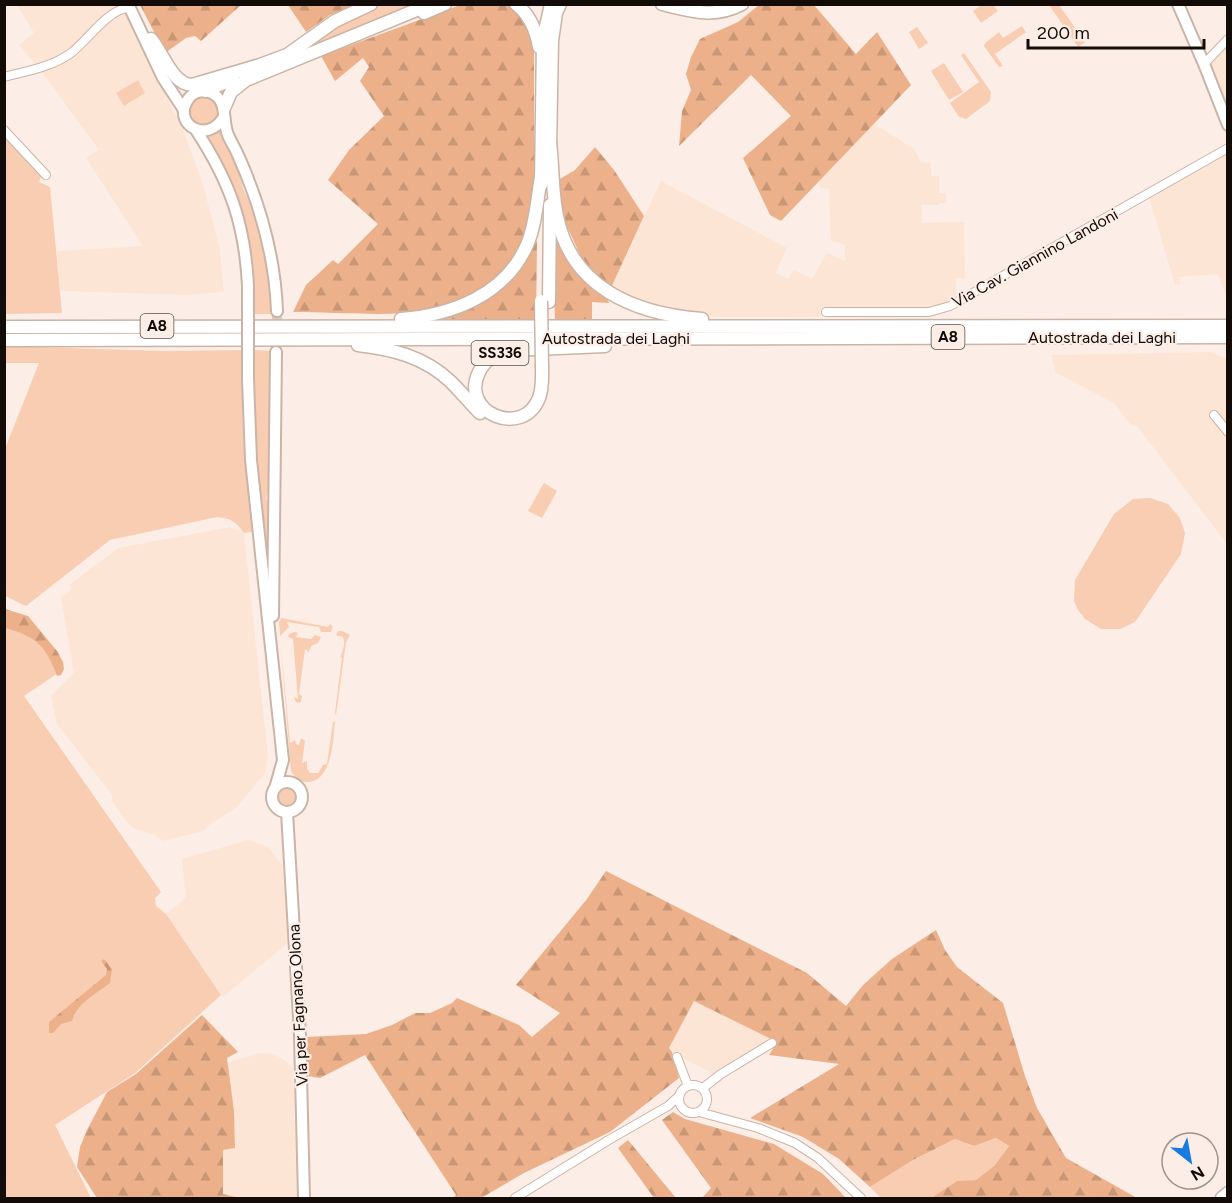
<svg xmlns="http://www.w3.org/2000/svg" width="1232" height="1203" font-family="Figtree,sans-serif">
  <defs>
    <pattern id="forest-firs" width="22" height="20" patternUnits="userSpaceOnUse" patternTransform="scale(1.5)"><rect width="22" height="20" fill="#ecb18b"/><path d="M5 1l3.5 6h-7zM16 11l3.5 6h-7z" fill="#c99776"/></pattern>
  </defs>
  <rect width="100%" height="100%" fill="#fceee6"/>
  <g fill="#fde5d6">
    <path d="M17,5H121L183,130L203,184L220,250L224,292L187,295L60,291L57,251L143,246L86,158L99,150L42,72L19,45L34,33Z"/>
    <path d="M1227,47V107L1211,65Z"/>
    <path d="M874,124L914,149L921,162L931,163V176H939V193H946V203H939V205H921L922,223L964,222L965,278H956V299L939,307H823L820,317H717L666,312L610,290L661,181L787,248L776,272L777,274L788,279L794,270L812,279L827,253L845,261V245L831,240L829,189L821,188L818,182Z"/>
    <path d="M1227,149V298L1218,274L1179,277L1181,284L1175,285L1149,197Z"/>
    <path d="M1211,352L1227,359V544L1137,426L1131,425L1114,403L1056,373L1051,355Z"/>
    <path d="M230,527L244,533L268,757L265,773L237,807L209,825L204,831L163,841L156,836L133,828L126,821L112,801V795L57,724L51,696L74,673L61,598L72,589L69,585L118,548Z"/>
    <path d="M248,840L268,847L282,865L289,942L223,997L166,914L186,898L182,859Z"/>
    <path d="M694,1001L774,1040L719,1077L672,1052L669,1048Z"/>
    <path d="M260,1053L273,1054L285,1060L293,1068L297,1198H240L223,1194L222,1149L235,1148L234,1111L227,1063Z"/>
  </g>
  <g fill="#f9cdb2">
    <path d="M983,4L993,5L998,11L981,23L973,11Z"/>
    <path d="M384,5H416L224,97L218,91L372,8Z"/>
    <path d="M1049,5H1059L1085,42L1078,47Z"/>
    <path d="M1022,26L1026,32L995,54L1003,66L999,67L984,46L985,43L999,32L1003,38Z"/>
    <path d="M917,27L928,43L919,49L909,32Z"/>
    <path d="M964,53L991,92L990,101L966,119L959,117L950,103L979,82L961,55Z"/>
    <path d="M944,63L963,92L949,100L931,71Z"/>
    <path d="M138,80L145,93L124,106L116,93Z"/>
    <circle cx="204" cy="111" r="15"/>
    <path d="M221,131L238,168L243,188L262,233L260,236L263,237L273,291V314H253L251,259L243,218L206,137Z"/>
    <path d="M4,135L42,175L39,182L50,187L62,313L5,314Z"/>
    <path d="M5,346L162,351L242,350L243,438L252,532L244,533C236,522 231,518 217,517L110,540L26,606L5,596V449L39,363H5Z"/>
    <path d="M253,350L273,351L272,483L266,498L272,515L270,592L253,454Z"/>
    <path d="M544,483L557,491L542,518L528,511Z"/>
    <path d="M1150,498L1168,504L1180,518L1185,533L1181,554L1135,622L1120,629H1101L1085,619L1078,610L1074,601L1075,580L1114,514L1133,499Z"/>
    <path d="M281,618L328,627L330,624L333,627L331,632H321L319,627L287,622L289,627L280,636L290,743L295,740L296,744L299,745L301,738L305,741L302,763L307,761V768L310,773H318L323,765L327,764L333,722L335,721C333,738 333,783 306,782C299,781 294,777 291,771L279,623Z"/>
    <path d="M5,623L29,635L50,651L58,673L24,696L161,892L155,898L156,906L166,914L221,995L135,1073L55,1125L91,1198H5Z"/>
    <path d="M338,631H342L350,635L346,642L336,715L335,712L342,657L340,658C342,653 346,644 343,637L336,635Z"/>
    <path d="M294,632L298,633L296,637L311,639L315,635L321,637L318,643L311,646L309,652L305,649L299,694L302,696L301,702L298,703L295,701L294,697L298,699L293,639L288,637L289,634Z"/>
    <circle cx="287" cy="797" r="11"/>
    <path d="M996,1138L1009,1146L994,1166L976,1180L957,1181L931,1198H881L870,1187L913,1160L955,1139L974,1146Z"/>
  </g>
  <g fill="url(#forest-firs)">
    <path d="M510,4L534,33C534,69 534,105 534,142C534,160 535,178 534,196C529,263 488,300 425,311C386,317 334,312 293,312L306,285L333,260L338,264L378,224L328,180L349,150L384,116L360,81L369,67L363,58L335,81L321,56L460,5Z"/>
    <path d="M140,5H241L201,41L195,36L186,38L165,53Z"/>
    <path d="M288,5H354L330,15L306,32Z"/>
    <path d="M759,5H814L856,54L877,32L911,85L781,221L770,215L743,158L791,116L751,75L679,146L682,111L691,90L686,74L691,57L700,39L738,22Z"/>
    <path d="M595,147L614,170L644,216L610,290L581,257L565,222L558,180L575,170Z"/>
    <path d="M552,217L606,295L609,303L592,302V319L555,321Z"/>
    <path d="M537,240L536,322L498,319L439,321C490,302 513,290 537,240Z"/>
    <path d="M5,609L28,616L57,651L63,662L64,669L61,675L57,676C46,646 36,636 5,628Z"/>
    <path d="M606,871L807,973L846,1006L863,985L892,959L936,930L945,950L957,967L1003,1003L1025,1076L1037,1108L1066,1158L1137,1198H931L957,1181L976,1180L994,1166L1009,1146L996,1138L974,1146L955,1139L913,1160L870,1187L839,1159L803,1137L750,1118L839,1064L769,1055L777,1042L694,1001L669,1048L672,1052L679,1078L610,1132L524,1173L481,1198H453L456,1195L365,1055L320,1078L307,1076L305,1067L306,1037L366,1034L392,1025L415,1013H430L452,1003L457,998L519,1025L532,1037L560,1013L516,985L587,899Z"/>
    <path d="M104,959L112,969L110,983C97,993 76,1004 72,1021L61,1024L53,1033H49V1022L106,975L107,969L101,961Z"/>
    <path d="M202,1015L238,1052L227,1058L234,1111L235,1148L223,1150V1194L240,1198H97L77,1167L80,1147L87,1130L107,1092L136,1074Z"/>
    <path d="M673,1112L685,1119L774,1144L823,1174L846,1198H702L711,1188L662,1120Z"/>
    <path d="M628,1140L676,1198H654L618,1148Z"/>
  </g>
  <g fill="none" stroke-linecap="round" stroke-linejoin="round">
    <path stroke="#d9ccc5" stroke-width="10" stroke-dasharray="10 5" stroke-linecap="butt" d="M276,352L277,311"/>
    <defs>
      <g id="minor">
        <path d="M1204,64L1228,39"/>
        <path d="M4,77C27,71 52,67 71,53C87,41 109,8 129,8"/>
        <path d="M4,130L46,175"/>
        <path d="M826,312H929L950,306L1228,148"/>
        <path d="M1214,415L1228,432"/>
        <path d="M677,1057L688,1086"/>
        <circle cx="693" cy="1099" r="14"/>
        <path d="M703,1088L721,1074L772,1043"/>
        <path d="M699,1112L758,1128L795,1143L818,1158L861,1198"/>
        <path d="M515,1198L607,1141L668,1106L679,1096"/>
      </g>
      <g id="major">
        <path d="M128,4L163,78L184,110"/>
        <path d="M1178,4L1204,64L1228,125"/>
        <path d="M223,118C208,143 175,126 186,103C192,89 211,87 220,100C226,108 223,123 228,135C231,142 235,148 238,155C260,204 275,257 277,311"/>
        <path d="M196,130C230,182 245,224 248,286"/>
        <path d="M248,379L251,460L283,760L276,785"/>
        <path d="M273,616L276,352"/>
        <circle cx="287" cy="797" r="15"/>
        <path d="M287,812L300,1035L304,1198"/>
      </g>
      <g id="highway">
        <path d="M516,4C530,15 536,29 539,47"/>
        <path d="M662,4C692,11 713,19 742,4"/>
        <path d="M424,13L445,4"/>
        <path d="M151,39C163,53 172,84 192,85L260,65L287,55L335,21L371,4"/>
        <path d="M205,91L233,79"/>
        <path d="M224,108L231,92L246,80L431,4"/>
        <path d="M550,142C553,167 552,192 557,216C571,288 635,314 702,319"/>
        <path d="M550,148L552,41L556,13L560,4"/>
        <path d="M541,185L543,40L551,4"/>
        <path d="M549,302L550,205"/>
        <path d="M401,319C452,315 505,295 527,245C536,224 537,199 541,177"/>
        <path d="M4,327L1228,326"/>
        <path d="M4,340L1228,337"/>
        <path d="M358,345C393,349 425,357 451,382C461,392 470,403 480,413"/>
        <path d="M542,366C542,376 543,388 539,398C523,439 459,413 479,372C486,358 497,353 512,350L605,346"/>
        <path d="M1222,1198L1228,1193"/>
      </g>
    </defs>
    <use href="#minor" stroke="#cab4a7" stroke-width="10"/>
    <use href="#major" stroke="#cab4a7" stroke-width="14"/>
    <use href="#highway" stroke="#cab4a7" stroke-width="15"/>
    <use href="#minor" stroke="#fff" stroke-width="8"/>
    <use href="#major" stroke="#fff" stroke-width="10"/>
    <use href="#highway" stroke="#fff" stroke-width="12"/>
    <defs>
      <path id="major-bridge" d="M248,379V286"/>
      <path id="highway-bridge" d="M541,301L542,366"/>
    </defs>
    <use href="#major-bridge" stroke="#cab4a7" stroke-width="14" stroke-linecap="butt"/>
    <use href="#highway-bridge" stroke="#cab4a7" stroke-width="15" stroke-linecap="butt"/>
    <use href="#major-bridge" stroke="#fff" stroke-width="10"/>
    <use href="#highway-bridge" stroke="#fff" stroke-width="12"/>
  </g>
  <g text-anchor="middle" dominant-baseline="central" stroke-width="4.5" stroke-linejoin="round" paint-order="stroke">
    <g fill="#fceee6" stroke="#584f4a" stroke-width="1.5">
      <rect x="140.5" y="314" width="33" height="24" rx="4.5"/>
      <rect x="931.5" y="325" width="33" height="24" rx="4.5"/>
      <rect x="471.5" y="341" width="57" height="24" rx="4.5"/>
    </g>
    <g font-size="15" font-weight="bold" fill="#120b07">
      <text x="157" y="326">A8</text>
      <text x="948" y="337">A8</text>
      <text x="500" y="353">SS336</text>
    </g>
    <g font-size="16" fill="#120b07" stroke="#fceee6">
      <text transform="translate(1035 258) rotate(-29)">Via Cav. Giannino Landoni</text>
      <text x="1102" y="337">Autostrada dei Laghi</text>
      <text x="616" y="338">Autostrada dei Laghi</text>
      <text transform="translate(298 1005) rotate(-93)">Via per Fagnano Olona</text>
    </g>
  </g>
  <rect width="1232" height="1203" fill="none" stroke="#120b07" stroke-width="12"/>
  <g transform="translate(1190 1161) rotate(149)"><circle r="28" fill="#fceee6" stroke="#9e938d" stroke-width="1.5"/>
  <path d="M0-4.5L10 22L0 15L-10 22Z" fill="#197ae2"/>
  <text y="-9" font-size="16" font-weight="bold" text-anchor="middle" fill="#120b07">N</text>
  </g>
  <path d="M1028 39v9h176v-9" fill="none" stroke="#120b07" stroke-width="3"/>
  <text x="1037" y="39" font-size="18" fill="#120b07" stroke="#fceee6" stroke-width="4.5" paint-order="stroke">200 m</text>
</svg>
